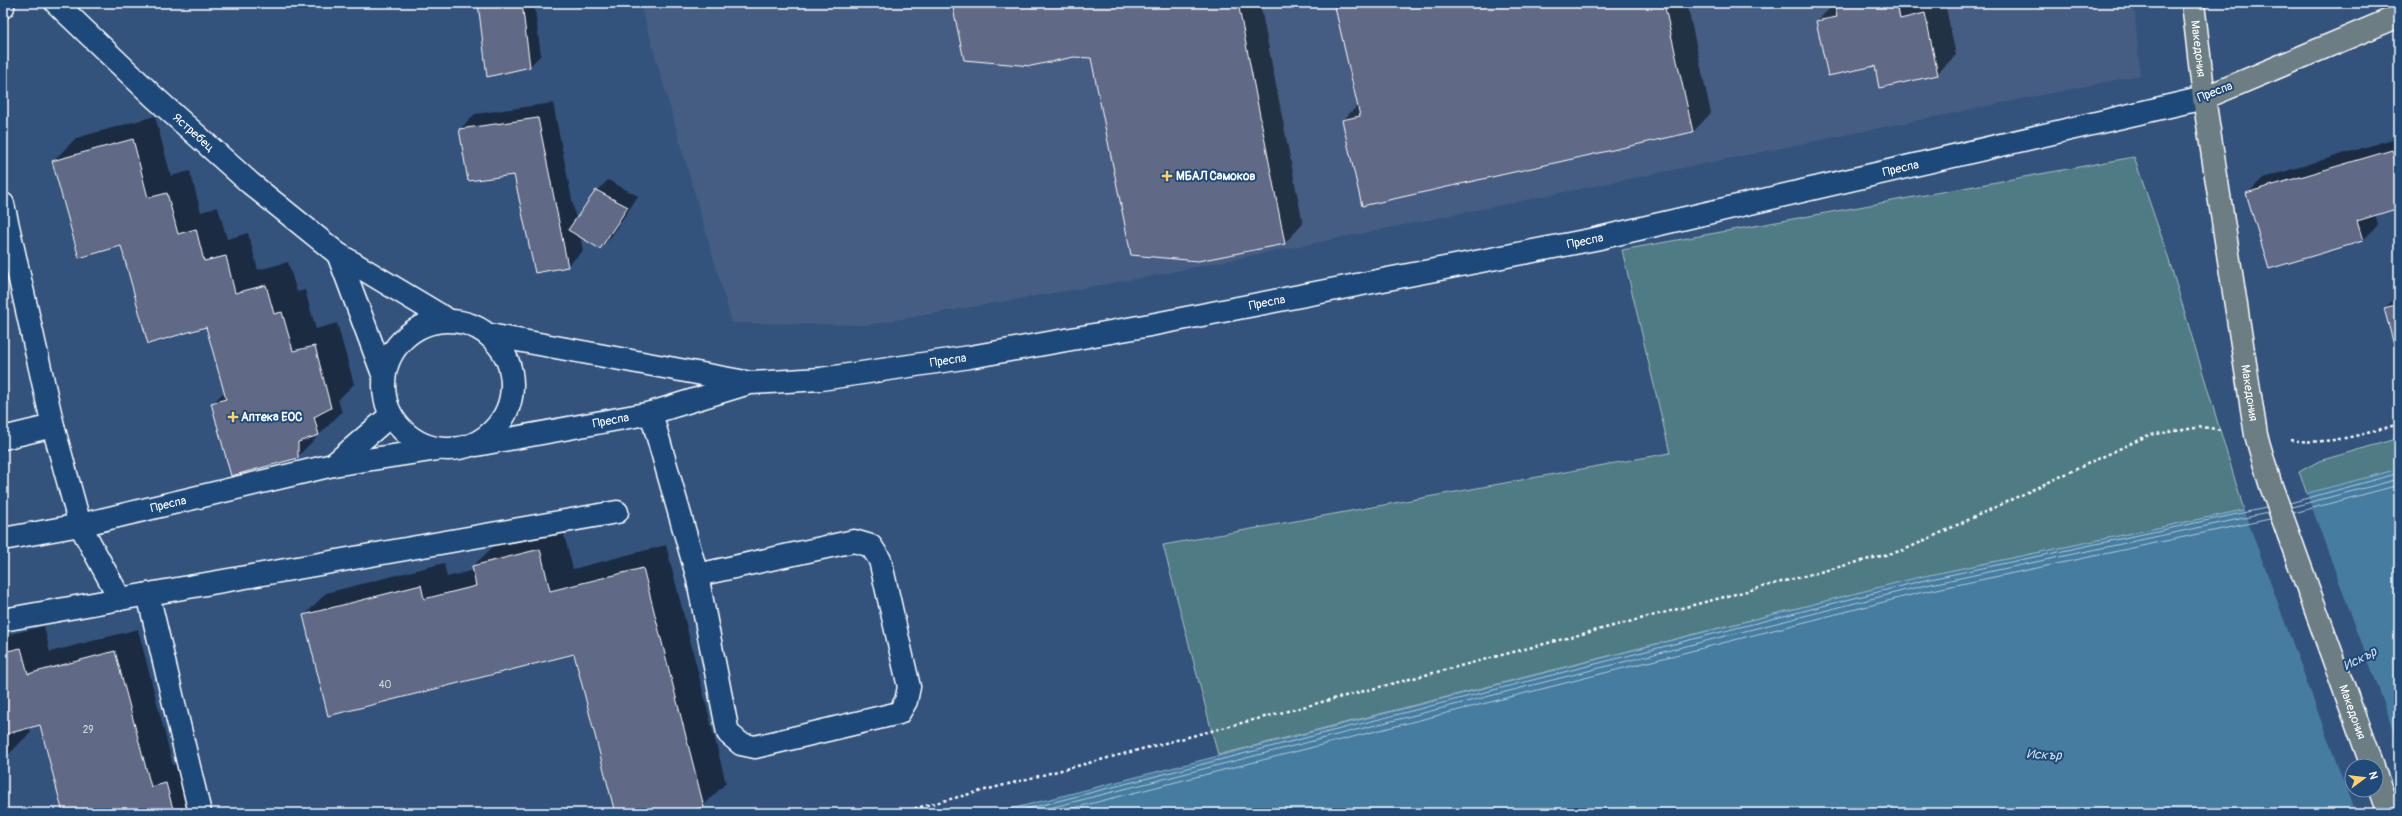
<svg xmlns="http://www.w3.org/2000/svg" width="2402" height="816" font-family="Pangolin,sans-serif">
  <rect width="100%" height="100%" fill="#33537d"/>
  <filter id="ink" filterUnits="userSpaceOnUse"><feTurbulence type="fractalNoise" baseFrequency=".025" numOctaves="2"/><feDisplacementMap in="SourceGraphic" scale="8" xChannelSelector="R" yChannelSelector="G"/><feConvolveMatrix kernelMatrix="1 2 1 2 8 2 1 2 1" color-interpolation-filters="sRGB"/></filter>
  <g filter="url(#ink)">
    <path fill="#455d82" d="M640,3H2134L2140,75L1147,277L866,325L732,323Z"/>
    <g fill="#507c84" stroke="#a8bec2">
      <path d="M2134,157L2165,247L2244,510L1920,577L1218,755L1163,545L1670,453L1622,250Z"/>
      <path d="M2399,438V469L2307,494L2299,472L2319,461Z"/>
    </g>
    <path fill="#447ca0" stroke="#8fb0c6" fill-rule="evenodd" d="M2399,469V813H995L1920,577L2244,510ZM2352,766H2376V790H2352Z"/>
    <path fill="#33537d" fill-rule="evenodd" d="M2306,492L2399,744V813H2355L2243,508ZM2352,766H2376V790H2352Z"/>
    <g fill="#0007">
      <path d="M479,3H534L541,55L530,66Z"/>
      <path d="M953,3H1260L1303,224L1285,243L1092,57Z"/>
      <path d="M1335,3H1687L1711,113L1693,132L1343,120L1358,105Z"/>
      <path d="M1835,3H1945L1956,55L1937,74L1875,65L1817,21Z"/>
      <path d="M553,103L576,220L597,191L608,180L638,196L611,237L600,248L580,236L583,251L567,266L515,174L460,129L475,114Z"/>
      <path d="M155,116L171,176L190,171L201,212L218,207L227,239L248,233L258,270L288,262L297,292L305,290L316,329L337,323L354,384L338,400L342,412L297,457L212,404L225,391L207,326L53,161L76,138Z"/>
      <path d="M2399,137V207L2375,214L2378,225L2363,240L2270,267L2248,193L2263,178Z"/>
      <path d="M2399,294V360L2385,308Z"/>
      <path d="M562,527L573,569L666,545L726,783L703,806L676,813H616L575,652L304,616L326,593L444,563L447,577L474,570L473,566L496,544Z"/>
      <path d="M44,626L50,652L138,629L173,765L189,761L202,813H64L40,724L29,727L31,732L8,755L3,756V636Z"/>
    </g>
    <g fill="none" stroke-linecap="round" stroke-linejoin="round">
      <g stroke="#b4cbd9" stroke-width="1">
        <path d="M2290,503L2399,473"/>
        <path d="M2292,507L2399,479"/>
        <path d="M2294,513L2399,485"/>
        <path d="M1011,813L1921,581L2266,508"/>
        <path d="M1030,813L1922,586L2268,513"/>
        <path d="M1054,813L1923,592L2270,519"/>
      </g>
    </g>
    <g fill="#616985" stroke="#fff">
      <path d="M478,3H522L530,67L487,77Z"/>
      <path d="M952,3H1238L1285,244L1198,261L1131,255L1091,58L1074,57L1031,66L964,60Z"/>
      <path d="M1334,3H1664L1693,132L1362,206L1342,120L1360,116Z"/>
      <path d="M1834,3H1897L1900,19L1925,13L1938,75L1879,88L1875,66L1828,76L1816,21L1837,17Z"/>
      <path d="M538,118L568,267L535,273L514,175L468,181L459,129Z"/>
      <path d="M133,139L148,198L167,193L178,234L196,229L204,261L226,256L235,293L266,285L274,314L282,312L293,351L315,346L331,408L314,417L319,435L298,442V458L231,476L211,403L226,399L206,327L148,344L121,246L79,258L52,161Z"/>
      <path d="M2392,150L2399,172V208L2357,221L2363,241L2269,269L2246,193Z"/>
      <path d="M596,190L628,207L600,249L568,230Z"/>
      <path d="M2399,304V364L2384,308Z"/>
      <path d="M540,549L550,591L643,568L704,807L680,813H615L574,654L328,716L303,615L421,585L424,599L476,586L472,566Z"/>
      <path d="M21,648L28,674L115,651L151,787L166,783L174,813H63L40,725L3,735V652Z"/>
      <path d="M3,736L8,756L3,757Z"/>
    </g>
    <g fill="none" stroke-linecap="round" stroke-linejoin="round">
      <defs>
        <g id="minor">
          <path id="s1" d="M56,3L153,96L250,183L338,254L448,320"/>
          <path d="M3,7V3"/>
          <path d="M3,204L53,426"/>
          <path d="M338,254L384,377"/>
          <circle cx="448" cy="385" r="64"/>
          <path id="s2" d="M490,335L751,383L821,379L970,357L1150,325L1595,239L2204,98"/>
          <path d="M651,413L697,575L728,733L741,744L755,747L899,713L906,701L909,687L880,560L871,546L854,541L697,575"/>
          <path d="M3,438L53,426L80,525L120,599L617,512"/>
          <path id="s3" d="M476,445L651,413L746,384"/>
          <path d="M333,465L391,415"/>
          <path id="s4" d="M3,539L80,525L333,465L438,449"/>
          <path d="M148,594L200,813"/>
          <path d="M3,620L120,599"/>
        </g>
        <g id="major">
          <path id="s5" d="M2193,3L2204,98L2256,435L2270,483L2372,766"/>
          <path d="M2204,98L2399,16"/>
          <path d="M2376,776L2389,813"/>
        </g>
      </defs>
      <use href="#minor" stroke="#fff" stroke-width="25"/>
      <use href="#major" stroke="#fff" stroke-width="25"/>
      <g stroke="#fff" stroke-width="2.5" stroke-dasharray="3 3" stroke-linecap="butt">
        <path d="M2290,440C2327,446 2364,434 2399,424"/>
        <path d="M897,813L1904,550L2149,435L2202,427L2222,430"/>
      </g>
      <use href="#minor" stroke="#1f4a7a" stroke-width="22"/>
      <use href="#major" stroke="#6c7e84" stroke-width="22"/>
    </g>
  </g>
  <g fill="#ffd166" stroke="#1f4a7a" stroke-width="1.5">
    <path d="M1165 170h4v4h4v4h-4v4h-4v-4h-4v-4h4z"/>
    <path d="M231 411h4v4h4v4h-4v4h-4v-4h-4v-4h4z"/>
  </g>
  <g text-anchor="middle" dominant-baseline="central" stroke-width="4" stroke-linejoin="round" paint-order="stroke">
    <g font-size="10" fill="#d8dae0">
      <text x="385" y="685">40</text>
      <text x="88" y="730">29</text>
    </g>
    <g font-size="12" fill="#fff" stroke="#1f4a7a">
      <text stroke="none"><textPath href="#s5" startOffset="46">Македония</textPath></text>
      <text transform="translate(2215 92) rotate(-21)">Преспа</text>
      <text stroke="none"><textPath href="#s1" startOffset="189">Ястребец</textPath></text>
      <text stroke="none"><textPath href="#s2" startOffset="1436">Преспа</textPath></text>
      <text stroke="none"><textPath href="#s2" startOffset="1112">Преспа</textPath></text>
      <text stroke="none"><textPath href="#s2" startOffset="788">Преспа</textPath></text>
      <text stroke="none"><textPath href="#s2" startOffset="464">Преспа</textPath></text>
      <text stroke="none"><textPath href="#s5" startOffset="394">Македония</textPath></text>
      <text stroke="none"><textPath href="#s3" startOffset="137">Преспа</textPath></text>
      <text stroke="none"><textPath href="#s4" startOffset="169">Преспа</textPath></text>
      <text stroke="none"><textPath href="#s5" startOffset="730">Македония</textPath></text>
    </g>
    <g font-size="12" font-weight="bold" fill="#fff" stroke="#1f4a7a" text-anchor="start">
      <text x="1176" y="176">МБАЛ Самоков</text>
      <text x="241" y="417">Аптека ЕОС</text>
    </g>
    <g font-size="13" font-style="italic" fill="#d0dee7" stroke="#1f4a7a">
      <text transform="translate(2360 659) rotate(-27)">Искър</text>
      <text transform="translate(2044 755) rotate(3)">Искър</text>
    </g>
  </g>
  <rect width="2402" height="816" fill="none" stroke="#1f4a7a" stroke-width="16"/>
  <rect x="8" y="8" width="2386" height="800" fill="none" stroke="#fff" stroke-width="1.5" filter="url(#ink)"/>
  <g transform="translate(2364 778) rotate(75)"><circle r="19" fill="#1f4a7a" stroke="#7992af"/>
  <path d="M0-3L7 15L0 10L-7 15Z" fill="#ffd166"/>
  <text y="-6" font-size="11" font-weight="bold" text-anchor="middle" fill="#ffffff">N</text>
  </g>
</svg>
